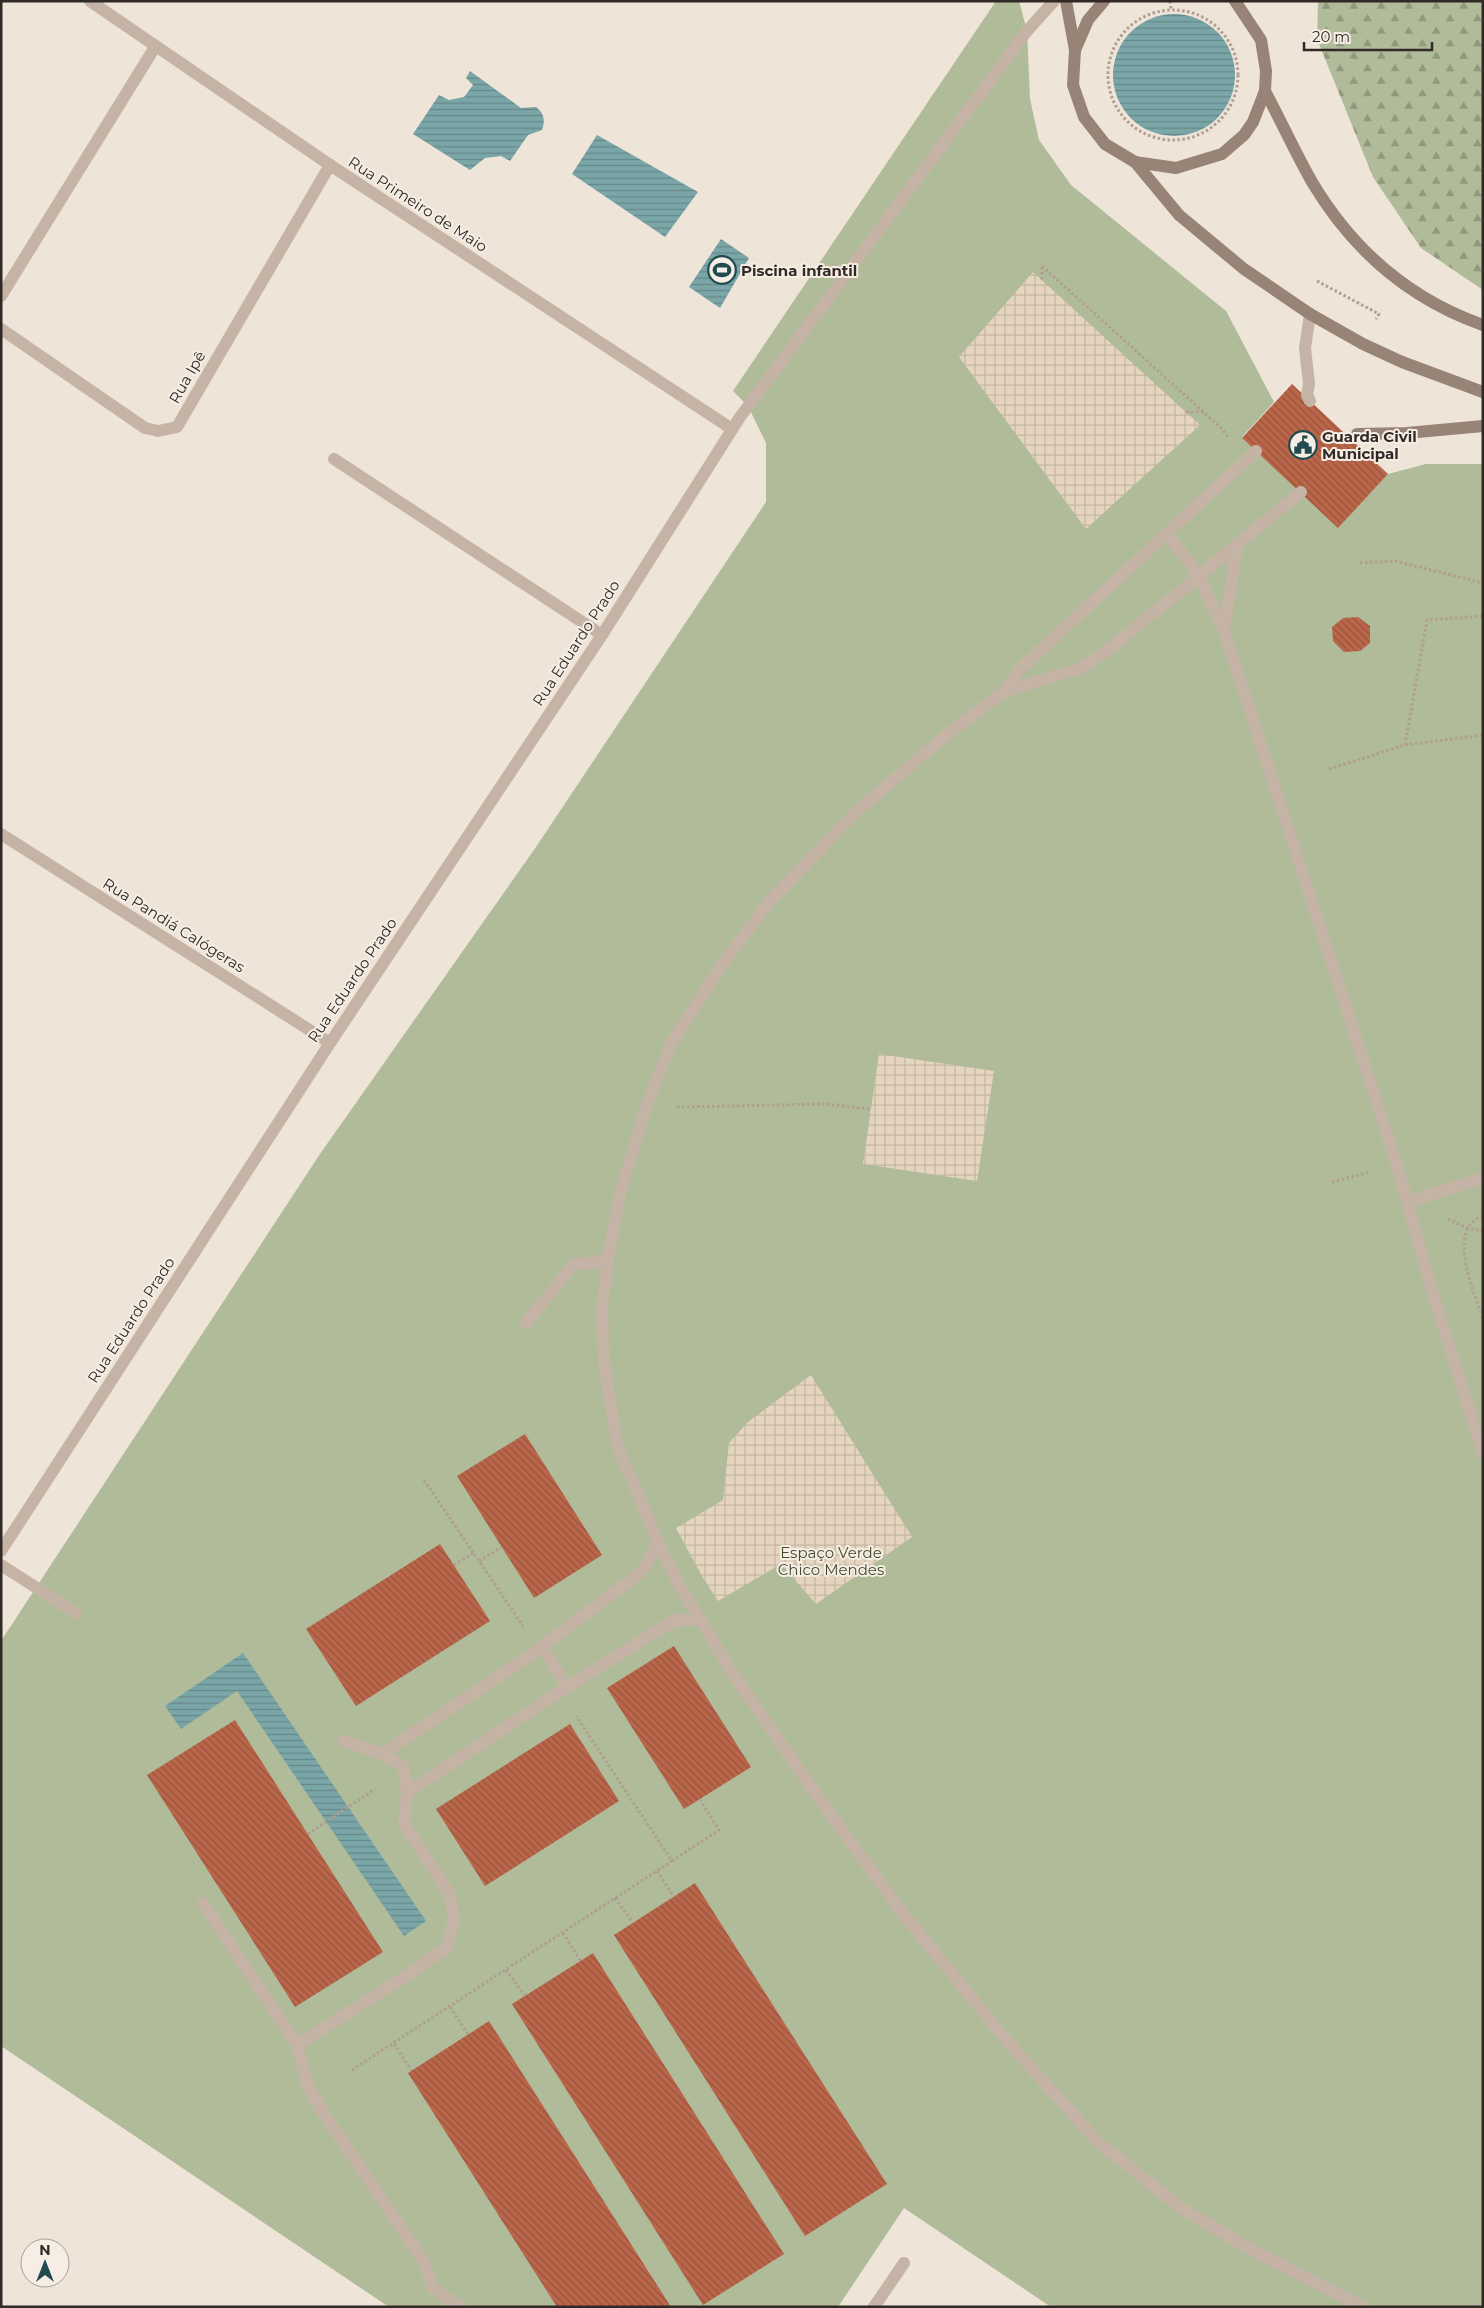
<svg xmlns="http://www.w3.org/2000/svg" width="1484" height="2308" font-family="Montserrat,sans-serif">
  <defs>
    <pattern id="forest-firs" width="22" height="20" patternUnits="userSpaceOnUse" patternTransform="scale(1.25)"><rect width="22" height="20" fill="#b0bb9a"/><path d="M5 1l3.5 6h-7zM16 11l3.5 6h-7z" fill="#90987d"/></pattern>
    <pattern id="plaza-grid" width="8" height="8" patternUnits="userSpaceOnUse" patternTransform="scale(1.25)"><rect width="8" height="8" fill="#e5d5c0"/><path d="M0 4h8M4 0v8" fill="none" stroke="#c5b7a5"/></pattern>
    <pattern id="water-rules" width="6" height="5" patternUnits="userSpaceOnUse" patternTransform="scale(1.25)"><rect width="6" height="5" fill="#7aa6a8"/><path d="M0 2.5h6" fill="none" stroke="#658789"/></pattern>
    <pattern id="building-back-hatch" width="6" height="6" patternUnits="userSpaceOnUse" patternTransform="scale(1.25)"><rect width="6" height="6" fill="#ba664a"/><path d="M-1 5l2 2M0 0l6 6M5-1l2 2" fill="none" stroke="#98543d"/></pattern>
  </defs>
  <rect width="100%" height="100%" fill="#eee4d8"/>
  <path fill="url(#forest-firs)" d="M1318,1H1483V290L1421,248L1373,177L1317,39Z"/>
  <path fill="#b0bb9a" d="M996,1H1019L1027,31L1030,99L1039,140L1071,185L1226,311L1274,402L1242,437L1244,440L1338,527L1388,474L1426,464H1483V2307H1051L904,2208L838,2307H389L1,2046V1641L320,1154L536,847L766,502V443L748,406L733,391Z"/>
  <g fill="url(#plaza-grid)">
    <path d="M1033,272L1200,425L1086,529L959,357Z"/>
    <path d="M879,1054L994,1071L977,1181L863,1164Z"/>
    <path d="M811,1375L912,1537L816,1604L781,1564L718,1601L702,1576L676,1528L723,1500L729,1443L748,1422Z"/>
  </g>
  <g fill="url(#water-rules)">
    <circle cx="1174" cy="75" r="61"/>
    <path d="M470,71L521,108L536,107C545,114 545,121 542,130L528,135L510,161L501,156L485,158L470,170L413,134L439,95L449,100L464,97L473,85L466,78Z"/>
    <path d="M597,135L698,192L665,237L572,174Z"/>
    <path d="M721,239L749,258L720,308L689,287Z"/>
    <path d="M243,1653L426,1921L404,1936L237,1691L181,1729L165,1706Z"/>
  </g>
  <g fill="url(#building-back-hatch)">
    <path d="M1292,384L1388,474L1338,528L1242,438Z"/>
    <path d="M1358,617L1370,626V643L1360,651L1344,652L1333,641L1332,627L1343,618Z"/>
    <path d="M525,1434L602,1555L534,1598L457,1476Z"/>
    <path d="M440,1544L490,1621L356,1706L306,1629Z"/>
    <path d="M674,1646L751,1767L684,1809L607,1688Z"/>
    <path d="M235,1720L383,1952L295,2007L147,1775Z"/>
    <path d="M570,1724L619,1801L485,1886L436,1809Z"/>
    <path d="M695,1883L887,2184L805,2236L614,1935Z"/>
    <path d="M593,1953L784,2254L703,2305L512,2004Z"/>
    <path d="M489,2021L671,2307H557L408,2073Z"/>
  </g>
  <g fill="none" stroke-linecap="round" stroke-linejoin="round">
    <g stroke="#b09e90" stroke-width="3" stroke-dasharray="2.5 2.5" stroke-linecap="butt">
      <path d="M1170,1L1171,10"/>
      <circle cx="1173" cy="75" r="65"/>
      <path d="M1042,266L1220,427L1229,438"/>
      <path d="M1042,267V281"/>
      <path d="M1317,281L1379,314L1376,319"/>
      <path d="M1186,412H1204"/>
      <path d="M1360,563L1395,561L1483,583"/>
      <path d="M1405,745L1427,620L1483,616"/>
      <path d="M1329,769L1405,745L1483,735"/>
      <path d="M677,1107L825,1104L871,1109"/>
      <path d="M1332,1182L1370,1172"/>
      <path d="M1483,1216C1445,1228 1475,1294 1483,1319"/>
      <path d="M1448,1219L1467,1228L1483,1231"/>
      <path d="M424,1480L523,1626"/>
      <path d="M479,1561L502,1547"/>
      <path d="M454,1565L473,1553"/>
      <path d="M308,1834L375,1789"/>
      <path d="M672,1861L719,1830L700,1799"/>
      <path d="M657,1871L674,1897"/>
      <path d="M615,1898L633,1923"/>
      <path d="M563,1933L581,1961"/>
      <path d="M506,1970L525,1996"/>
      <path d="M450,2007L468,2034"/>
      <path d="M394,2044L411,2070"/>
      <path d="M352,2070L672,1861L576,1716"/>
    </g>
    <g stroke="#c5b4a6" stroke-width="12">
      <path d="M1,296L155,47"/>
      <path d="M1310,314L1305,348L1309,384L1307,395L1310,401"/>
      <path d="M1,329L145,428L158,431L177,427L330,165"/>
      <path d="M334,459L602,635"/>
      <path d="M1167,534L1198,574L1224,631L1267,763"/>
      <path d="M1224,631L1237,545"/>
      <path d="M1003,692L1081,668L1113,646L1301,492"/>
      <path d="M1003,692L1020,669L1256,451"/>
      <path d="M526,1323L573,1265L595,1262L608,1258"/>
      <path d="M1,1565L76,1613"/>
      <path d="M542,1646L567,1687"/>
      <path d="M343,1741L382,1754L403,1766L407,1793L404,1824L450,1895L454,1919L447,1947L403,1978L297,2045L307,2084L323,2113L423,2260L433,2288L460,2307"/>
      <path d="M382,1754L529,1656L637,1575L645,1567L658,1542"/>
      <path d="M407,1793L553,1696L663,1627L676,1620H700"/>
      <path d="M203,1903L297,2045"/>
    </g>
    <g stroke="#c5b4a6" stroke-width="12">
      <path d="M1003,692L951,731L858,810L769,902L721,966L671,1044L646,1107L621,1190L608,1258L602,1310L604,1362L617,1445L661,1549L679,1585L730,1669L808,1783L900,1910L1007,2041L1098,2142L1181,2208L1252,2250L1363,2307"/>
      <path d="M1267,763L1397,1165L1429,1281L1483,1454"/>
      <path d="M1407,1202L1483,1178"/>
    </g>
    <g stroke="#c5b4a6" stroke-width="12">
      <path d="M90,1L330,165L732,429"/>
      <path d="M1,834L330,1043"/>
      <path d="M1,1551L330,1043L602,635L740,417L1027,31L1054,1"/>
      <path d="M874,2307L904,2263"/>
    </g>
    <g stroke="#988377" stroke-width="12">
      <path d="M1066,1L1075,50L1073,85L1084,117L1105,144L1135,162L1179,215L1244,269L1310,314L1363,344L1402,362L1483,392"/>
      <path d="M1075,50L1088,20L1104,1"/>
      <path d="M1265,91C1281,121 1295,152 1312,182C1352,249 1409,299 1483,325"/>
      <path d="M1135,162L1176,168L1222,154L1244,135L1253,122L1265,91L1266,71L1261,40L1235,1"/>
      <path d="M1357,434L1407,433L1483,426"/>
    </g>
  </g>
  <defs>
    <symbol id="stadium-ring" viewBox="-11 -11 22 22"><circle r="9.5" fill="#f6eee4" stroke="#204b4f" stroke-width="1.5"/><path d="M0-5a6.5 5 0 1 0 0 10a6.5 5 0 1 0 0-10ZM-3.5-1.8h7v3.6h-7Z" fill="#204b4f"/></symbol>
    <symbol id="civic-ring" viewBox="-11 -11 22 22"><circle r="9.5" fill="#f6eee4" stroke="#204b4f" stroke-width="1.5"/><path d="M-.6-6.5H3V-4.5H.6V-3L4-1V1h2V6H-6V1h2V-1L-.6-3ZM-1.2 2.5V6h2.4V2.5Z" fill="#204b4f"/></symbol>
  </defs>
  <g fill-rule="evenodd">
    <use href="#stadium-ring" x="706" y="254" width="32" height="32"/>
    <use href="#civic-ring" x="1287" y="429" width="32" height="32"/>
  </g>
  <g text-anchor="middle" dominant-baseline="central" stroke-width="4" stroke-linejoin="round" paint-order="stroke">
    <g font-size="15" fill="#312926" stroke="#f6eee4">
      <text transform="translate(418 204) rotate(33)">Rua Primeiro de Maio</text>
      <text transform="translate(187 377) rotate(-60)">Rua Ipê</text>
      <text transform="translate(576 643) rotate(-57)">Rua Eduardo Prado</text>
      <text transform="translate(174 925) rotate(32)">Rua Pandiá Calógeras</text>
      <text transform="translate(352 980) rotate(-56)">Rua Eduardo Prado</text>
      <text transform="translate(131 1320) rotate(-57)">Rua Eduardo Prado</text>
    </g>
    <g font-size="15" font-weight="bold" fill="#312926" stroke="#f6eee4" text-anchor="start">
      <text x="741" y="270">Piscina infantil</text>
      <text x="1322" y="436">Guarda Civil<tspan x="1322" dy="17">Municipal</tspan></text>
    </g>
    <g font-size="15" fill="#414d2c" stroke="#f6eee4">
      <text x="831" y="1552">Espaço Verde<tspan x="831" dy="17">Chico Mendes</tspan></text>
    </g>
  </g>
  <rect width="1484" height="2308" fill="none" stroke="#312926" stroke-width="5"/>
  <g transform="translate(45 2263)"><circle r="24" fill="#f6eee4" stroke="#a79f98"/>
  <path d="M0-4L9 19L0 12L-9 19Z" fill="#204b4f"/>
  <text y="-8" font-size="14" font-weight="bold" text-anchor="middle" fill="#312926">N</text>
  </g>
  <path d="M1304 42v8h128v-8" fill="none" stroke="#312926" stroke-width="2.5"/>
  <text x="1312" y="42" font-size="15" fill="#312926" stroke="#f6eee4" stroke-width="4" paint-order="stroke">20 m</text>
</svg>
